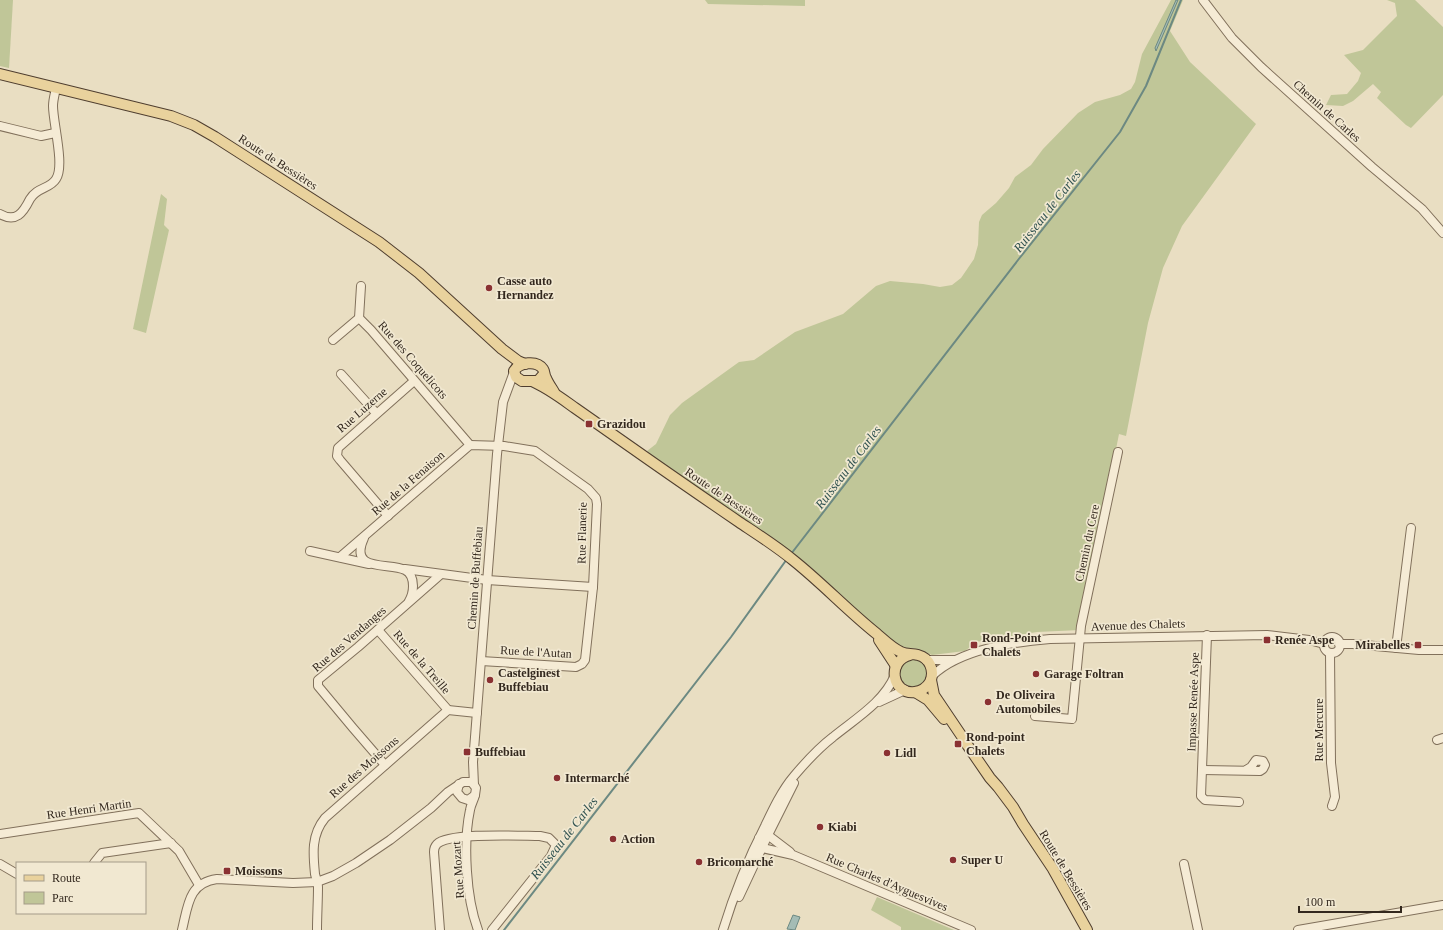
<svg xmlns="http://www.w3.org/2000/svg" width="1443" height="930" font-family="Georgia,serif">
  <rect width="100%" height="100%" fill="#e9dec2"/>
  <g fill="#c0c698">
    <path d="M0,0H13L9,68L0,66Z"/>
    <path d="M705,0H805V6L708,4Z"/>
    <path d="M1171,0H1183L1170,31L1190,62L1256,124L1182,226L1163,268L1148,323L1126,436L1119,434L1080,630L1037,632L976,642L965,651L932,655L918,649L898,647L803,561L657,460L647,451L656,444L670,415L682,403L739,362L754,360L795,332L843,314L876,286L890,281L923,284L940,287L952,285L961,278L974,259L978,245L979,222L982,215L996,203L1009,188L1015,177L1031,165L1043,149L1078,113L1095,102L1120,95L1131,89L1135,82L1142,54Z"/>
    <path d="M1387,0H1415L1443,27V95L1411,128L1406,125L1377,98L1381,92L1373,84L1353,101L1343,106L1326,105L1331,95L1347,94L1358,81L1361,73L1344,55L1363,50L1397,16L1395,3Z"/>
    <path d="M161,194L167,199L164,225L169,230L146,333L133,329Z"/>
    <circle cx="914" cy="673" r="14"/>
    <path d="M877,897L954,930H901V927L871,910Z"/>
  </g>
  <g fill="#a4bcb5" stroke="#6c8982">
    <path d="M1176,0H1178L1156,51L1155,48Z"/>
    <path d="M793,915L800,917L795,930L787,929Z"/>
  </g>
  <g fill="none" stroke-linecap="round" stroke-linejoin="round">
    <g stroke="#6c8982" stroke-width="2">
      <path d="M791,554L1018,260L1120,132L1146,86L1181,0"/>
      <path d="M504,930L731,637L787,559"/>
    </g>
    <defs>
      <g id="minor">
        <path d="M1203,0L1232,38L1261,67L1372,167L1422,209L1443,233"/>
        <path d="M0,126L41,136L55,133"/>
        <path d="M0,214C16,223 23,213 30,199C37,187 50,189 56,179C65,166 53,123 53,106C53,100 55,93 56,88"/>
        <path d="M359,318L361,286"/>
        <path d="M333,340L359,318L371,330L470,445"/>
        <path d="M341,374L376,413"/>
        <path d="M388,516L340,460L337,456L338,448L414,381"/>
        <path d="M364,538C348,573 390,562 405,570C411,573 413,579 413,586C413,591 412,596 409,601"/>
        <path d="M310,551L369,564"/>
        <path d="M340,557L470,445L504,446L535,451L588,489L596,498L597,504L593,587L585,660L582,664L576,667L481,661"/>
        <path d="M405,569L487,580L593,587"/>
        <path d="M378,630L448,710"/>
        <path d="M1207,635L1201,796L1205,800L1239,802"/>
        <circle cx="1332" cy="645" r="8"/>
        <path d="M1339,644H1353L1419,650H1443"/>
        <path d="M1396,648L1411,528"/>
        <path d="M1330,653L1331,763L1335,797L1332,806"/>
        <path d="M926,660H954"/>
        <path d="M932,676C960,649 1013,642 1050,639L1267,635L1309,640L1324,644"/>
        <path d="M879,702L905,690"/>
        <path d="M1035,716L1072,719L1081,626L1118,452"/>
        <path d="M1437,740L1443,738"/>
        <path d="M385,765L353,728L318,686V680L358,647L440,575"/>
        <path d="M1203,770L1260,771L1263,769L1265,765L1263,761L1256,760L1251,767L1246,770"/>
        <path d="M459,784L457,792L462,798L468,800L475,795L476,788L474,785L473,762L475,737L497,454L503,402L514,372"/>
        <path d="M475,795C474,800 471,804 470,810C463,843 466,898 478,930"/>
        <path d="M0,834L139,813L179,851L199,885"/>
        <path d="M763,837L769,836L790,852"/>
        <path d="M759,838L762,848L793,855L971,930"/>
        <path d="M94,863L102,853L171,843"/>
        <path d="M0,864L17,874"/>
        <path d="M1184,864L1198,930"/>
        <path d="M739,897L768,835L794,783"/>
        <path d="M182,930C188,906 188,883 217,879L293,883L317,882L333,876L356,863L390,840L431,808L448,792L463,782H471L474,785"/>
        <path d="M317,930C317,916 318,901 318,887C318,882 316,879 315,874C313,854 311,835 325,818L448,710L477,713"/>
        <path d="M440,930L434,852C434,849 435,846 437,844C449,832 522,836 540,836L549,838L556,845L551,856L492,930"/>
        <path d="M723,930C734,894 748,859 765,826C773,809 782,790 794,776C805,763 820,747 833,737C855,719 884,702 895,675"/>
        <path d="M1298,930L1443,905"/>
      </g>
      <g id="major">
        <path d="M0,74L171,116L194,125L215,137L379,242L419,273L502,349L518,361L525,364"/>
        <path d="M544,374L538,381H522L516,377L514,371C519,362 537,360 543,369C545,372 544,375 546,378C548,383 551,387 554,392"/>
        <path d="M532,381C548,388 561,398 575,408C595,422 615,436 635,450C669,474 704,498 739,522C757,534 776,546 793,560C822,583 848,611 877,634C884,640 892,648 901,652C907,655 912,653 918,655C930,658 935,671 930,682C927,687 921,691 915,692C892,695 886,661 910,655"/>
        <path d="M879,640L896,666"/>
        <path d="M931,680L934,695L963,738L968,746L990,778L998,787L1013,807L1023,824L1053,869L1087,930"/>
        <path d="M915,692L928,700L944,719"/>
      </g>
    </defs>
    <use href="#minor" stroke="#81705b" stroke-width="10"/>
    <use href="#major" stroke="#4f3e2f" stroke-width="12"/>
    <use href="#minor" stroke="#f5ebd5" stroke-width="8"/>
    <use href="#major" stroke="#e9d29d" stroke-width="10"/>
  </g>
  <g fill="#8a3132" stroke="#f1e8d1" stroke-width="1.5">
    <circle cx="489" cy="288" r="4"/>
    <rect x="585" y="420" width="8" height="8" rx="2"/>
    <rect x="1263" y="636" width="8" height="8" rx="2"/>
    <rect x="970" y="641" width="8" height="8" rx="2"/>
    <rect x="1414" y="641" width="8" height="8" rx="2"/>
    <circle cx="1036" cy="674" r="4"/>
    <circle cx="490" cy="680" r="4"/>
    <circle cx="988" cy="702" r="4"/>
    <rect x="954" y="740" width="8" height="8" rx="2"/>
    <rect x="463" y="748" width="8" height="8" rx="2"/>
    <circle cx="887" cy="753" r="4"/>
    <circle cx="557" cy="778" r="4"/>
    <circle cx="820" cy="827" r="4"/>
    <circle cx="613" cy="839" r="4"/>
    <circle cx="953" cy="860" r="4"/>
    <circle cx="699" cy="862" r="4"/>
    <rect x="223" y="867" width="8" height="8" rx="2"/>
  </g>
  <g text-anchor="middle" dominant-baseline="central" stroke-width="3.5" stroke-linejoin="round" paint-order="stroke">
    <g font-size="12" fill="#33281e" stroke="#f1e8d1">
      <text transform="translate(1327 111) rotate(42)">Chemin de Carles</text>
      <text transform="translate(278 162) rotate(33)">Route de Bessières</text>
      <text transform="translate(413 360) rotate(49)">Rue des Coquelicots</text>
      <text transform="translate(362 410) rotate(-41)">Rue Luzerne</text>
      <text transform="translate(408 483) rotate(-41)">Rue de la Fenaison</text>
      <text transform="translate(724 496) rotate(34)">Route de Bessières</text>
      <text transform="translate(582 533) rotate(-89)">Rue Flanerie</text>
      <text transform="translate(1087 543) rotate(-78)">Chemin du Cere</text>
      <text transform="translate(475 578) rotate(-86)">Chemin de Buffebiau</text>
      <text transform="translate(1138 625) rotate(-2)">Avenue des Chalets</text>
      <text transform="translate(349 639) rotate(-41)">Rue des Vendanges</text>
      <text transform="translate(536 652) rotate(3)">Rue de l'Autan</text>
      <text transform="translate(422 662) rotate(49)">Rue de la Treille</text>
      <text transform="translate(1193 702) rotate(-88)">Impasse Renée Aspe</text>
      <text transform="translate(1319 730) rotate(-90)">Rue Mercure</text>
      <text transform="translate(364 767) rotate(-41)">Rue des Moissons</text>
      <text transform="translate(89 809) rotate(-8)">Rue Henri Martin</text>
      <text transform="translate(458 870) rotate(-94)">Rue Mozart</text>
      <text transform="translate(1066 870) rotate(59)">Route de Bessières</text>
      <text transform="translate(887 882) rotate(23)">Rue Charles d'Ayguesvives</text>
    </g>
    <g font-size="12" font-weight="bold" fill="#33281e" stroke="#f1e8d1" text-anchor="start">
      <text x="497" y="281">Casse auto<tspan x="497" dy="14">Hernandez</tspan></text>
      <text x="597" y="424">Grazidou</text>
      <text x="982" y="638">Rond-Point<tspan x="982" dy="14">Chalets</tspan></text>
      <text x="1275" y="640">Renée Aspe</text>
      <text x="1410" y="645" text-anchor="end">Mirabelles</text>
      <text x="498" y="673">Castelginest<tspan x="498" dy="14">Buffebiau</tspan></text>
      <text x="1044" y="674">Garage Foltran</text>
      <text x="996" y="695">De Oliveira<tspan x="996" dy="14">Automobiles</tspan></text>
      <text x="966" y="737">Rond-point<tspan x="966" dy="14">Chalets</tspan></text>
      <text x="475" y="752">Buffebiau</text>
      <text x="895" y="753">Lidl</text>
      <text x="565" y="778">Intermarché</text>
      <text x="828" y="827">Kiabi</text>
      <text x="621" y="839">Action</text>
      <text x="961" y="860">Super U</text>
      <text x="707" y="862">Bricomarché</text>
      <text x="235" y="871">Moissons</text>
    </g>
    <g font-size="13" font-style="italic" fill="#2f514f" stroke="#f1e8d1">
      <text transform="translate(1047 211) rotate(-52)">Ruisseau de Carles</text>
      <text transform="translate(848 467) rotate(-53)">Ruisseau de Carles</text>
      <text transform="translate(564 838) rotate(-52)">Ruisseau de Carles</text>
    </g>
  </g>
  <rect x="16" y="862" width="130" height="52" fill="#f1e8d1" stroke="#a59b89"/>
  <rect x="24" y="875" width="20" height="6" fill="#e9d29d" stroke="#a59b89"/>
  <text x="52" y="882" font-size="12" fill="#33281e">Route</text>
  <rect x="24" y="892" width="20" height="12" fill="#c0c698" stroke="#a59b89"/>
  <text x="52" y="902" font-size="12" fill="#33281e">Parc</text>
  <path d="M1299 906v6h102v-6" fill="none" stroke="#33281e" stroke-width="2"/>
  <text x="1305" y="906" font-size="12" fill="#33281e" stroke="#f1e8d1" stroke-width="3" paint-order="stroke">100 m</text>
</svg>
